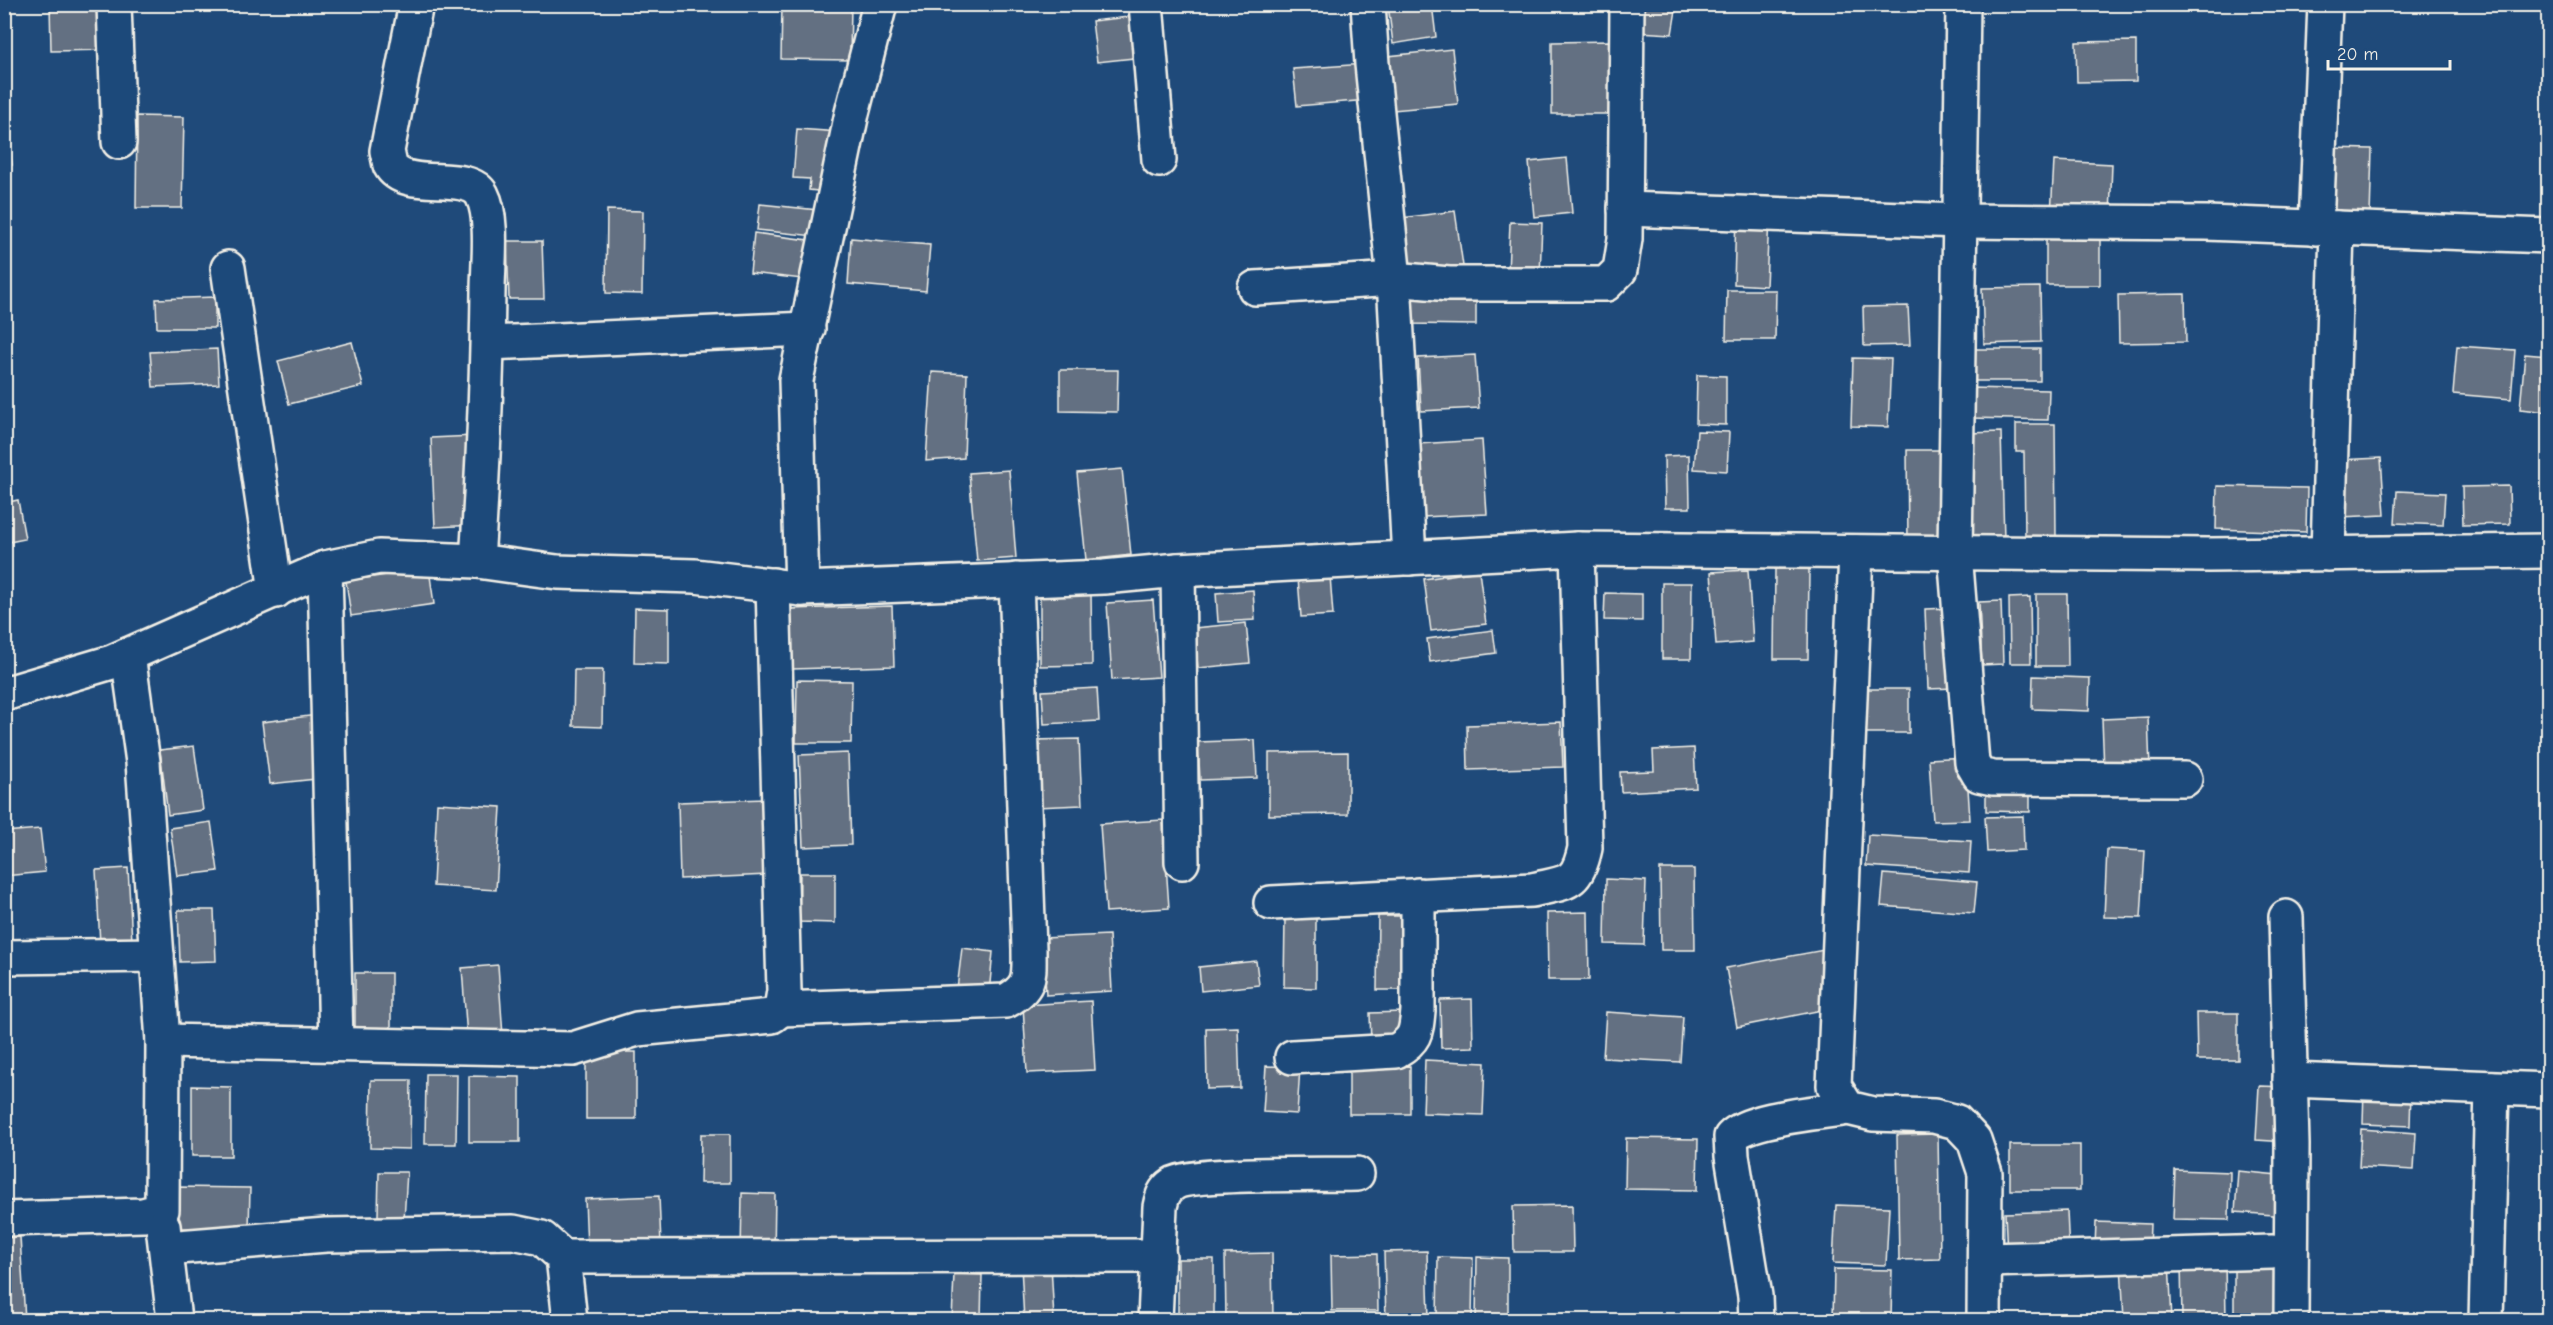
<svg xmlns="http://www.w3.org/2000/svg" width="2553" height="1325" font-family="'Comic Neue',sans-serif">
  <rect width="100%" height="100%" fill="#1f4a7a"/>
  <filter id="ink" filterUnits="userSpaceOnUse"><feTurbulence type="fractalNoise" baseFrequency=".0167" numOctaves="2"/><feDisplacementMap in="SourceGraphic" scale="12" xChannelSelector="R" yChannelSelector="G"/><feConvolveMatrix kernelMatrix="1 2 1 2 8 2 1 2 1" color-interpolation-filters="sRGB"/></filter>
  <g filter="url(#ink)">
    <g fill="#637082" stroke="#f4f1e8" stroke-width="1.5">
      <path d="M50,4H109L110,50L51,51Z"/>
      <path d="M782,4H851L850,60L781,59Z"/>
      <path d="M1388,4H1432L1436,37L1393,44Z"/>
      <path d="M1638,4H1677L1672,34L1639,32Z"/>
      <rect x="2544" y="4" width="4" height="30"/>
      <path d="M1138,16L1143,57L1097,62L1092,21Z"/>
      <path d="M1612,41L1613,114H1552V42Z"/>
      <path d="M2136,41V81L2077,82L2076,42Z"/>
      <path d="M1452,49L1458,104L1393,110L1388,56Z"/>
      <path d="M1365,64L1368,100L1297,106L1293,69Z"/>
      <path d="M137,116L184,117L182,208H136Z"/>
      <path d="M797,129L840,132L836,193L809,190L810,179L793,178Z"/>
      <path d="M4,131H8L12,165L4,166Z"/>
      <path d="M2328,148L2372,149L2370,216L2326,214Z"/>
      <path d="M1567,158L1572,213L1534,217L1529,162Z"/>
      <path d="M2054,161L2112,164L2110,216L2051,214Z"/>
      <path d="M760,204L818,210L815,236L757,230Z"/>
      <path d="M607,210L643,211L642,294L606,293Z"/>
      <path d="M1455,211L1463,266L1402,274L1394,219Z"/>
      <path d="M1736,215L1769,217L1766,286L1734,284Z"/>
      <path d="M1510,222L1542,223L1540,276L1508,275Z"/>
      <path d="M754,233L816,241L811,280L750,273Z"/>
      <path d="M2100,234V285H2046V235Z"/>
      <path d="M851,238L930,245L926,291L848,284Z"/>
      <path d="M507,241H542L544,299H509Z"/>
      <path d="M2040,287L2041,342L1984,344L1982,288Z"/>
      <path d="M1727,290H1776L1775,340H1726Z"/>
      <path d="M1409,291H1476V325L1409,324Z"/>
      <path d="M2185,294L2186,342L2119,343L2118,295Z"/>
      <path d="M215,297V328H157L156,299Z"/>
      <path d="M1908,306L1910,345L1864,346L1863,307Z"/>
      <path d="M352,342L363,386L289,404L278,361Z"/>
      <path d="M2457,346L2515,350L2511,399L2453,394Z"/>
      <path d="M217,349L219,384L153,387L150,352Z"/>
      <rect x="1971" y="349" width="69" height="32"/>
      <path d="M2525,354L2548,356V412L2520,409Z"/>
      <path d="M1475,355L1479,408L1421,411L1418,358Z"/>
      <path d="M1853,358L1891,359L1888,427L1851,426Z"/>
      <path d="M1060,370H1118L1117,412L1060,411Z"/>
      <path d="M932,372L967,374L964,458L926,461Z"/>
      <path d="M1697,375L1726,376V425L1696,424Z"/>
      <path d="M1971,388L2049,390L2048,420L1971,418Z"/>
      <path d="M2016,424H2055L2056,537L2025,538L2024,452H2016Z"/>
      <path d="M1697,431L1729,432L1727,471L1694,469Z"/>
      <path d="M2001,432L2004,539L1970,540L1967,433Z"/>
      <path d="M473,436L477,525L435,527L431,438Z"/>
      <path d="M1482,440L1487,514L1422,517L1417,444Z"/>
      <path d="M1907,450H1943V541H1908Z"/>
      <path d="M1689,455L1690,508H1665L1664,456Z"/>
      <path d="M2381,458L2385,515L2340,517L2336,460Z"/>
      <path d="M1122,469L1131,555L1086,560L1077,473Z"/>
      <path d="M1009,470L1016,558L977,561L969,473Z"/>
      <path d="M2217,486L2307,488L2306,532L2216,529Z"/>
      <path d="M2509,486L2510,524L2463,525L2462,487Z"/>
      <path d="M2397,491L2445,493L2443,525L2395,523Z"/>
      <path d="M18,500L25,539L4,543V503Z"/>
      <path d="M429,569L434,604L351,616L346,581Z"/>
      <path d="M1775,569H1809L1808,659H1774Z"/>
      <path d="M1748,570L1753,642L1716,645L1711,572Z"/>
      <path d="M1479,571L1486,624L1431,631L1424,579Z"/>
      <path d="M1330,576L1333,615L1301,617L1298,578Z"/>
      <path d="M1662,583H1692L1691,659H1662Z"/>
      <path d="M1253,590L1255,620L1218,622L1216,593Z"/>
      <path d="M1091,593L1092,665L1040,666V594Z"/>
      <path d="M1605,593L1642,594V621L1604,620Z"/>
      <path d="M2036,594H2067L2068,666H2036Z"/>
      <path d="M2030,597L2031,663H2010L2009,598Z"/>
      <path d="M1153,600L1159,677L1112,680L1107,603Z"/>
      <path d="M2001,601L2003,664L1982,665L1979,602Z"/>
      <path d="M892,606L894,666L792,669L790,609Z"/>
      <path d="M635,608L669,609V664L634,663Z"/>
      <path d="M1951,608L1955,688L1928,689L1925,609Z"/>
      <path d="M1246,623L1250,663L1198,668L1194,628Z"/>
      <path d="M1493,630L1496,653L1430,662L1427,639Z"/>
      <path d="M574,670H603L602,727L573,726Z"/>
      <path d="M2033,676L2090,678L2089,711L2032,709Z"/>
      <path d="M797,680L852,681L851,743H796Z"/>
      <path d="M1097,688L1099,721L1044,724L1042,691Z"/>
      <rect x="1864" y="689" width="45" height="44"/>
      <path d="M317,715L325,778L270,784L262,722Z"/>
      <path d="M2148,717L2150,768L2104,770L2102,719Z"/>
      <path d="M1561,722L1563,767L1468,770L1467,725Z"/>
      <path d="M1079,739L1082,805L1036,807L1033,740Z"/>
      <path d="M1255,740L1257,778L1200,780L1198,742Z"/>
      <path d="M194,746L203,810L168,815L160,750Z"/>
      <path d="M1694,748L1696,788L1621,792L1620,772L1654,771L1653,750Z"/>
      <path d="M1348,752V814L1269,815V753Z"/>
      <path d="M848,753L851,845L803,847L799,755Z"/>
      <path d="M1966,757L1970,820L1933,821L1929,759Z"/>
      <path d="M1986,794H2030V812L1986,811Z"/>
      <path d="M765,799L768,875L680,879L678,802Z"/>
      <path d="M437,803L501,807L496,890L433,886Z"/>
      <path d="M2023,816L2024,850L1987,852L1985,817Z"/>
      <path d="M1163,820L1169,908L1106,912L1100,824Z"/>
      <path d="M211,822L218,871L177,876L170,828Z"/>
      <path d="M40,829L45,872L4,876V832Z"/>
      <path d="M1868,835L1971,841L1969,873L1866,866Z"/>
      <path d="M2107,849L2145,851L2141,918L2104,917Z"/>
      <path d="M128,868L132,942L100,944L96,870Z"/>
      <path d="M1660,869H1694L1695,950H1661Z"/>
      <path d="M800,873H835V923L799,922Z"/>
      <path d="M1884,874L1977,882L1974,913L1881,906Z"/>
      <path d="M1606,879L1646,881L1644,945L1605,944Z"/>
      <path d="M178,910H214L216,961L180,962Z"/>
      <path d="M1588,912L1589,980H1548L1547,913Z"/>
      <path d="M1378,916H1415L1414,990H1377Z"/>
      <path d="M1285,918H1316V988L1284,987Z"/>
      <path d="M1109,935L1112,991L1046,995L1043,938Z"/>
      <path d="M1840,947L1852,1004L1737,1027L1726,968Z"/>
      <path d="M962,948L993,952L989,993L957,989Z"/>
      <path d="M1256,961L1259,985L1201,991L1199,967Z"/>
      <path d="M498,965L503,1036L467,1038L462,968Z"/>
      <rect x="355" y="973" width="36" height="59"/>
      <path d="M1472,999L1473,1047L1441,1048L1440,1000Z"/>
      <path d="M1091,1001L1095,1070L1027,1073L1023,1005Z"/>
      <path d="M1403,1012L1404,1045H1371L1370,1013Z"/>
      <path d="M1606,1012L1683,1017L1680,1062L1603,1058Z"/>
      <path d="M2196,1013H2238V1060H2197Z"/>
      <path d="M1238,1027L1240,1088L1207,1089L1206,1028Z"/>
      <rect x="586" y="1052" width="50" height="67"/>
      <path d="M1425,1060L1485,1063L1483,1115L1423,1113Z"/>
      <path d="M1266,1066L1300,1067L1297,1114L1263,1112Z"/>
      <path d="M1410,1066V1114H1349V1067Z"/>
      <path d="M426,1074H457L456,1144H425Z"/>
      <path d="M469,1076L520,1077V1142H469Z"/>
      <path d="M371,1080H411L410,1149L370,1148Z"/>
      <path d="M192,1086L231,1087V1156H192Z"/>
      <path d="M2259,1086L2290,1087L2287,1142L2256,1140Z"/>
      <path d="M2364,1088L2411,1091L2410,1126L2363,1124Z"/>
      <path d="M2361,1129L2416,1133L2414,1170L2359,1167Z"/>
      <path d="M701,1134H730V1183H700Z"/>
      <path d="M1938,1134L1940,1259L1899,1260L1897,1135Z"/>
      <path d="M1626,1138L1698,1139L1697,1190L1625,1189Z"/>
      <rect x="2010" y="1145" width="70" height="45"/>
      <path d="M2175,1170L2230,1172L2229,1220L2173,1219Z"/>
      <path d="M2238,1171L2288,1176L2285,1216L2235,1212Z"/>
      <path d="M379,1172H407L404,1220L378,1216Z"/>
      <path d="M176,1187L250,1188L249,1229L176,1228Z"/>
      <path d="M742,1193L775,1194L774,1256H741Z"/>
      <path d="M659,1196L661,1245L587,1248L585,1199Z"/>
      <path d="M1572,1205L1573,1252H1514L1513,1206Z"/>
      <path d="M1836,1205L1889,1207L1886,1265L1833,1263Z"/>
      <path d="M2067,1211L2069,1254L2007,1255L2005,1213Z"/>
      <path d="M2096,1222L2150,1224L2149,1249L2095,1247Z"/>
      <path d="M20,1237L25,1320H4V1238Z"/>
      <path d="M1427,1251L1429,1320H1386L1384,1252Z"/>
      <path d="M1272,1253L1273,1320H1226L1225,1254Z"/>
      <path d="M1377,1254L1378,1311H1332L1331,1255Z"/>
      <path d="M1438,1257L1473,1258L1472,1320H1437Z"/>
      <path d="M1477,1257L1508,1258V1320H1476Z"/>
      <rect x="1178" y="1259" width="36" height="61"/>
      <path d="M2169,1261L2172,1320H2124L2121,1264Z"/>
      <path d="M2225,1261L2226,1320H2182L2181,1262Z"/>
      <rect x="2234" y="1263" width="50" height="57"/>
      <path d="M1051,1264L1054,1320H1024L1021,1266Z"/>
      <path d="M1834,1269L1892,1270L1891,1320H1833Z"/>
      <path d="M954,1274L982,1275L981,1320H952Z"/>
    </g>
    <g fill="none" stroke-linecap="round" stroke-linejoin="round">
      <defs>
        <g id="minor">
          <path d="M114,4L119,142"/>
          <path d="M416,4L387,151C388,155 389,161 390,165C405,193 468,169 482,195C494,218 488,265 488,291C487,381 483,470 477,561"/>
          <path d="M1146,4L1159,160"/>
          <path d="M1368,4L1372,64L1394,279L1409,558"/>
          <path d="M1963,4L1955,553L1972,763L1979,775L1993,778L2185,779"/>
          <path d="M1625,209L1960,221L2206,223L2548,236"/>
          <path d="M2316,228L2325,4"/>
          <path d="M228,268L276,591"/>
          <path d="M1255,288L1394,279L1449,284H1606L1620,270L1625,239L1627,4"/>
          <path d="M488,343L808,329"/>
          <path d="M1856,552L1834,1086L1848,1108L1873,1114L1934,1116L1957,1122L1974,1140L1985,1173L1984,1320"/>
          <path d="M2328,554L2337,228"/>
          <path d="M325,568L336,1044"/>
          <path d="M1178,570L1182,862"/>
          <path d="M802,589L796,380L852,113L880,4"/>
          <path d="M4,694L112,662L325,568L379,557L477,561L557,572L695,576L802,589L1104,577L1178,570L1577,549L2209,555L2548,551"/>
          <path d="M1271,903L1532,890C1566,882 1577,886 1585,848L1577,549"/>
          <path d="M2286,917L2292,1145L2291,1320"/>
          <path d="M4,957L157,955"/>
          <path d="M781,1009L1006,1001C1032,987 1029,976 1029,949L1016,580"/>
          <path d="M163,1041L573,1049L637,1029L772,1016L781,1009L784,991L773,585"/>
          <path d="M1292,1057L1396,1051C1416,1040 1416,1032 1418,1011V895"/>
          <path d="M2290,1080L2548,1090"/>
          <path d="M4,1219L143,1215L162,1210L163,1041L143,762L128,655"/>
          <path d="M163,1226L174,1320"/>
          <path d="M166,1248L326,1235L513,1232L542,1238L563,1257L570,1320"/>
          <path d="M563,1257L1159,1256"/>
          <path d="M1986,1260L2272,1252"/>
          <path d="M1155,1320L1160,1207C1162,1197 1164,1190 1173,1184C1191,1172 1326,1175 1357,1174"/>
          <path d="M1756,1320L1755,1296L1732,1156L1731,1137C1749,1118 1819,1113 1848,1108"/>
          <path d="M2486,1320L2492,1088"/>
        </g>
      </defs>
      <use href="#minor" stroke="#f4f1e8" stroke-width="38"/>
      <use href="#minor" stroke="#1f4a7a" stroke-width="33"/>
    </g>
  </g>
  <rect width="2553" height="1325" fill="none" stroke="#1f4a7a" stroke-width="24"/>
  <rect x="12" y="12" width="2529" height="1301" fill="none" stroke="#f4f1e8" stroke-width="2" filter="url(#ink)"/>
  <path d="M2328 60v9h122v-9" fill="none" stroke="#f4f1e8" stroke-width="3"/>
  <text x="2337" y="60" font-size="18" fill="#f4f1e8" stroke="#1f4a7a" stroke-width="4.5" paint-order="stroke">20 m</text>
</svg>
